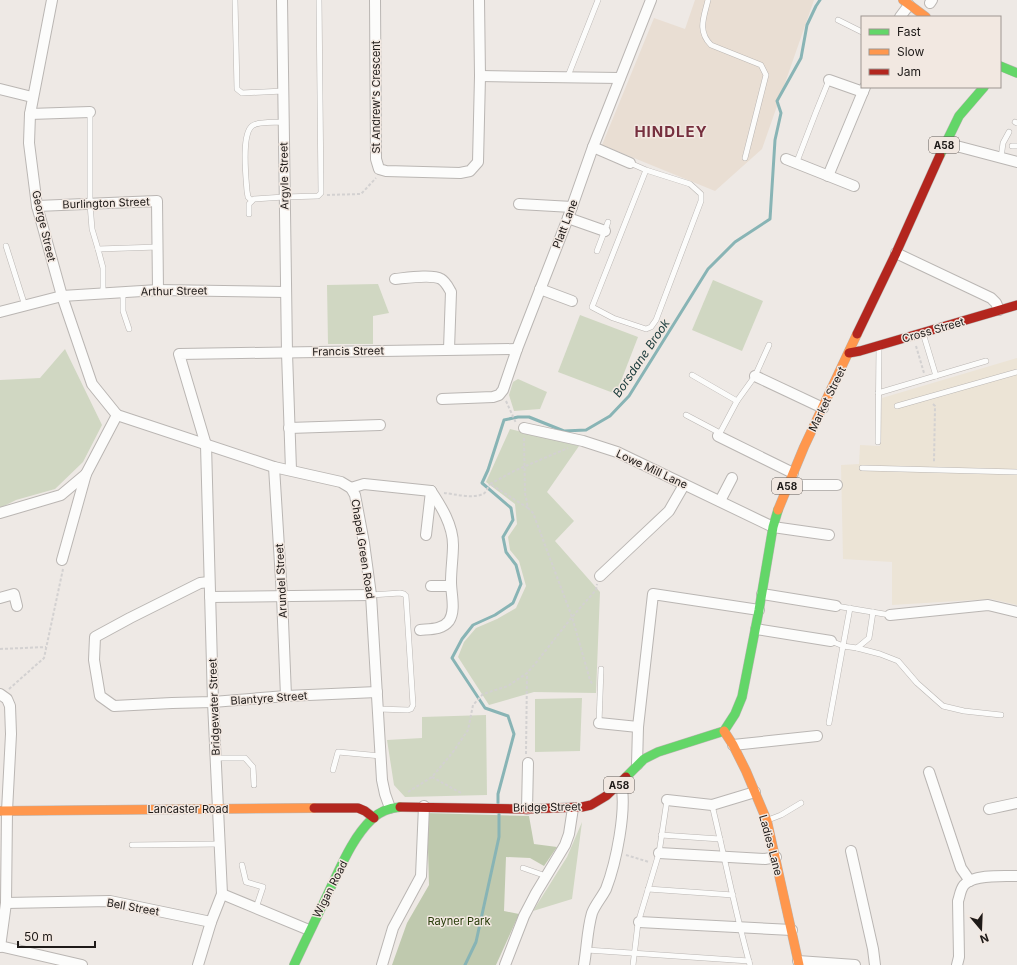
<svg xmlns="http://www.w3.org/2000/svg" width="1017" height="965" font-family="Inter,sans-serif">
  <rect width="100%" height="100%" fill="#eee9e5"/>
  <path fill="#ece4d6" d="M1017,358V605L991,599L892,605V562L843,559L841,465L859,464L860,445L880,446L882,398Z"/>
  <path fill="#e9ded3" d="M695,0H814L762,149L715,191L602,145L654,18L685,29Z"/>
  <g fill="#d0d7c2">
    <path d="M713,280L763,301L742,351L692,330Z"/>
    <path d="M378,284L389,313L373,316V344H328L327,285Z"/>
    <path d="M580,315L638,337L616,394L558,372Z"/>
    <path d="M65,349L102,425L83,462L55,489L16,500L0,508V380L40,378Z"/>
    <path d="M518,379L547,392L540,409L514,411L509,395L513,382Z"/>
    <path d="M510,429L579,446L547,492L574,521L555,541L600,592L596,693L534,692L489,705L458,657L464,642L476,628L497,619L516,608L526,586L519,561L510,550L508,537L517,524L515,504L486,482Z"/>
    <path d="M582,698L580,751L535,752V699Z"/>
    <path d="M486,715L487,795L405,797L394,785L387,740L422,738V717Z"/>
    <path d="M582,822L572,899L533,911L567,857Z"/>
  </g>
  <path fill="#bfc9ae" d="M427,813L529,816L534,844L557,847L544,866L530,858L506,857L504,911L519,914L496,965H392L407,923L429,885Z"/>
  <g fill="none" stroke-linecap="round" stroke-linejoin="round">
    <g stroke="#88b4b5" stroke-width="3">
      <path d="M498,803V794L514,734L508,716L485,708L452,658L462,639L473,625L495,615L513,603L521,584L516,565L506,552L503,537L513,520L511,508L482,483L488,470L504,420L518,417H529L564,431L586,430L610,416L629,396L708,269L735,242L770,219L775,140L781,113L777,101L801,58L807,25L816,6L820,0"/>
      <path d="M465,965L476,942L499,837V814"/>
    </g>
    <defs>
      <g id="lane">
        <path d="M235,0L237,89L242,93L283,91"/>
        <path d="M708,0C704,17 697,31 711,45L761,65L766,75L745,158"/>
        <path d="M838,20L862,32"/>
        <path d="M568,76L598,0"/>
        <path d="M90,112V204L92,229L98,249"/>
        <path d="M1015,122L1017,123"/>
        <path d="M1012,146H1017"/>
        <path d="M1001,158L1003,143L1009,132"/>
        <path d="M630,163L646,170L592,307L613,318L646,329L651,327L656,320L701,201V194L690,184L646,170"/>
        <path d="M796,164L816,112L829,80"/>
        <path d="M251,200L248,197L247,191C246,177 241,135 252,126C258,121 276,123 283,122"/>
        <path d="M249,214V204L254,199L284,197L318,196L321,193L319,0"/>
        <path d="M6,246L25,306"/>
        <path d="M597,251L608,222"/>
        <path d="M123,292V311L129,329"/>
        <path d="M103,294V268L98,249L158,247"/>
        <path d="M923,333L936,376"/>
        <path d="M692,375L737,401"/>
        <path d="M878,393L986,361"/>
        <path d="M897,406L1017,372"/>
        <path d="M686,415L720,433L737,401L755,376L769,345"/>
        <path d="M878,442L879,347"/>
        <path d="M862,468L1017,472"/>
        <path d="M371,595L400,593L404,594L406,596L413,705L411,709L408,710L378,709"/>
        <path d="M836,606L890,615"/>
        <path d="M850,608L843,646L857,648L869,638L873,612"/>
        <path d="M857,648L880,654L898,661L917,683L943,706L964,711L1001,715"/>
        <path d="M599,723L601,669"/>
        <path d="M829,723L843,646L831,641"/>
        <path d="M216,758H245L253,767L254,785"/>
        <path d="M333,770L338,752L381,756"/>
        <path d="M712,805C725,858 735,912 750,965"/>
        <path d="M768,820L781,815L801,803"/>
        <path d="M661,835L720,839"/>
        <path d="M132,845L220,844"/>
        <path d="M242,865L246,882L263,887L256,908"/>
        <path d="M523,868L546,876"/>
        <path d="M648,889L733,895"/>
        <path d="M587,950L749,961"/>
        <path d="M633,965L638,923L659,853L667,800"/>
      </g>
      <g id="street">
        <path d="M52,0L30,114L29,143L37,206L62,296L92,384L117,415"/>
        <path d="M282,0L287,353L291,470"/>
        <path d="M375,0L376,159L379,169L386,171L460,173L470,171L478,162L480,76L479,0"/>
        <path d="M930,3L932,0"/>
        <path d="M900,17L909,5"/>
        <path d="M480,76L620,78"/>
        <path d="M829,80L863,92"/>
        <path d="M0,89L32,97"/>
        <path d="M30,114L90,112"/>
        <path d="M945,143L1017,162"/>
        <path d="M593,147L630,163"/>
        <path d="M786,159L854,186"/>
        <path d="M828,176L865,87"/>
        <path d="M519,204L572,207"/>
        <path d="M37,206L157,201L158,290"/>
        <path d="M568,218L605,231"/>
        <path d="M896,253L991,298L996,303L999,310"/>
        <path d="M395,279C406,278 432,274 441,279C446,282 448,287 451,292L449,349"/>
        <path d="M540,289L572,301"/>
        <path d="M0,312L62,296L158,290L286,292"/>
        <path d="M755,376L823,408"/>
        <path d="M442,399L493,397L499,395L503,390L517,349L568,218L593,147L651,0"/>
        <path d="M117,415L274,467L341,482L351,488L355,495L364,543L371,595L382,780L385,794L390,808"/>
        <path d="M289,428L380,425"/>
        <path d="M524,428L583,441L617,452L773,527L829,535"/>
        <path d="M718,436L793,473"/>
        <path d="M274,467L282,596L286,696"/>
        <path d="M788,485H837"/>
        <path d="M351,488L364,484L431,491"/>
        <path d="M720,501L732,478"/>
        <path d="M0,513L61,495L86,474"/>
        <path d="M426,535L431,491"/>
        <path d="M62,560L86,474L117,415"/>
        <path d="M600,576L669,511L684,485"/>
        <path d="M209,582L200,583L130,618L95,637L94,660L100,696L114,706L172,703L213,702L286,696L377,692"/>
        <path d="M431,586H451"/>
        <path d="M762,594L836,606"/>
        <path d="M210,597L371,595"/>
        <path d="M0,598L14,594L17,606"/>
        <path d="M890,615L988,605L1017,612"/>
        <path d="M756,629L831,641"/>
        <path d="M420,630C430,629 442,630 449,621C456,610 451,594 451,582C451,569 453,557 453,545C453,525 441,506 431,491"/>
        <path d="M0,694L7,699L10,706L11,734L7,811L6,903L0,947"/>
        <path d="M599,723L638,727"/>
        <path d="M733,745L817,736"/>
        <path d="M637,765L638,727L653,594L759,610"/>
        <path d="M929,772L961,868L970,881"/>
        <path d="M667,800L712,805L755,792"/>
        <path d="M527,809L528,763"/>
        <path d="M989,809L1017,803"/>
        <path d="M851,851L873,949L875,965"/>
        <path d="M659,853L765,859L776,857"/>
        <path d="M222,894L309,930"/>
        <path d="M6,903L110,901L211,922"/>
        <path d="M639,922L792,930"/>
        <path d="M0,946L82,965"/>
        <path d="M798,961L855,965"/>
        <path d="M198,965L211,922L222,894L213,702L206,445L179,354L517,349"/>
        <path d="M382,965L393,928L421,876L424,806"/>
        <path d="M505,965L524,916L536,893L565,845L569,834L573,808"/>
        <path d="M584,965C587,948 587,930 592,913C595,905 602,897 606,889C616,863 627,810 621,783"/>
        <path d="M957,965L959,957L958,901C960,896 960,890 964,885C973,874 1004,876 1017,876"/>
      </g>
      <g id="fast">
        <path d="M1000,66L1017,73"/>
        <path d="M940,155L959,116L984,87"/>
        <path d="M626,777L644,759L658,752L724,731L735,714L742,697L759,610L773,527L778,510"/>
        <path d="M294,965C306,939 319,913 331,887C342,864 353,837 372,819C380,811 389,808 400,807"/>
      </g>
      <g id="slow">
        <path d="M903,0L926,17"/>
        <path d="M778,510L804,447L857,334"/>
        <path d="M724,731L733,745L746,771L767,821L799,965"/>
        <path d="M0,811L314,808"/>
      </g>
      <g id="jam">
        <path d="M857,334L896,253L940,155"/>
        <path d="M849,353L860,351L1017,305"/>
        <path d="M400,807L527,809L582,807L591,805L606,796L626,777"/>
        <path d="M314,808H358L365,811L374,818"/>
      </g>
    </defs>
    <use href="#lane" stroke="#bab6b3" stroke-width="6"/>
    <use href="#street" stroke="#bab6b3" stroke-width="12"/>
    <use href="#fast" stroke="#bab6b3" stroke-width="10"/>
    <use href="#slow" stroke="#bab6b3" stroke-width="10"/>
    <use href="#jam" stroke="#bab6b3" stroke-width="10"/>
    <g stroke="#d3d1d1" stroke-width="2" stroke-dasharray="3 2" stroke-linecap="butt">
      <path d="M327,195L361,194L376,178"/>
      <path d="M916,346L924,373"/>
      <path d="M506,401L516,423"/>
      <path d="M933,404L935,406L934,462"/>
      <path d="M524,438L525,493L528,508L533,513L572,617L590,680L593,685"/>
      <path d="M444,493C455,494 472,499 483,494C486,493 488,487 490,484"/>
      <path d="M528,508L490,484L514,471L568,448"/>
      <path d="M0,649L46,647"/>
      <path d="M9,689L44,658L63,569"/>
      <path d="M526,754L527,673"/>
      <path d="M432,777L461,793"/>
      <path d="M408,792L432,777L453,752L468,730L473,705L483,694L508,686L527,673L535,664L572,617L596,590L597,584"/>
      <path d="M626,855L649,862"/>
    </g>
    <use href="#lane" stroke="#fcfcfb" stroke-width="5"/>
    <use href="#street" stroke="#fcfcfb" stroke-width="10"/>
    <use href="#fast" stroke="#63d668" stroke-width="9"/>
    <use href="#slow" stroke="#ff974d" stroke-width="9"/>
    <use href="#jam" stroke="#b3261e" stroke-width="9"/>
  </g>
  <g text-anchor="middle" dominant-baseline="central" stroke-width="3" stroke-linejoin="round" paint-order="stroke">
    <g fill="#f2e8e1" stroke="#5e5854" stroke-width="1">
      <rect x="929" y="137" width="30" height="16" rx="3"/>
      <rect x="772" y="478" width="30" height="16" rx="3"/>
      <rect x="604" y="777" width="30" height="16" rx="3"/>
    </g>
    <g font-size="10" font-weight="bold" fill="#1e1a18">
      <text x="944" y="145">A58</text>
      <text x="787" y="486">A58</text>
      <text x="619" y="785">A58</text>
    </g>
    <g font-size="11" fill="#1e1a18" stroke="#f2e8e1">
      <text transform="translate(376 97) rotate(-90)">St Andrew's Crescent</text>
      <text transform="translate(284 176) rotate(-91)">Argyle Street</text>
      <text transform="translate(106 203) rotate(-2)">Burlington Street</text>
      <text transform="translate(565 224) rotate(-69)">Platt Lane</text>
      <text transform="translate(44 226) rotate(77)">George Street</text>
      <text transform="translate(174 291) rotate(-1)">Arthur Street</text>
      <text transform="translate(933 330) rotate(-16)">Cross Street</text>
      <text transform="translate(348 351) rotate(-1)">Francis Street</text>
      <text transform="translate(827 399) rotate(-64)">Market Street</text>
      <text transform="translate(652 469) rotate(25)">Lowe Mill Lane</text>
      <text transform="translate(363 549) rotate(81)">Chapel Green Road</text>
      <text transform="translate(281 581) rotate(-93)">Arundel Street</text>
      <text transform="translate(269 698) rotate(-4)">Blantyre Street</text>
      <text transform="translate(214 707) rotate(-92)">Bridgewater Street</text>
      <text transform="translate(547 807) rotate(-1)">Bridge Street</text>
      <text x="188" y="809">Lancaster Road</text>
      <text transform="translate(771 845) rotate(75)">Ladies Lane</text>
      <text transform="translate(330 889) rotate(-63)">Wigan Road</text>
      <text transform="translate(133 907) rotate(10)">Bell Street</text>
    </g>
    <g font-size="11" fill="#273b09" stroke="#f2e8e1">
      <text x="459" y="921">Rayner Park</text>
    </g>
    <g font-size="12" font-style="italic" fill="#17393a" stroke="#f2e8e1">
      <text transform="translate(641 358) rotate(-56)">Borsdane Brook</text>
    </g>
    <g font-size="15" font-weight="bold" letter-spacing="1" fill="#762f3e" stroke="#f2e8e1">
      <text x="671" y="131">HINDLEY</text>
    </g>
  </g>
  <rect x="861" y="16" width="140" height="72" fill="#f2e8e1" stroke="#9d9691"/>
  <rect x="869" y="29" width="20" height="6" fill="#63d668" stroke="#9d9691"/>
  <text x="897" y="36" font-size="12" fill="#1e1a18">Fast</text>
  <rect x="869" y="49" width="20" height="6" fill="#ff974d" stroke="#9d9691"/>
  <text x="897" y="56" font-size="12" fill="#1e1a18">Slow</text>
  <rect x="869" y="69" width="20" height="6" fill="#b3261e" stroke="#9d9691"/>
  <text x="897" y="76" font-size="12" fill="#1e1a18">Jam</text>
  <g transform="translate(981 929) rotate(161)" stroke="#f2e8e1" stroke-width="3" paint-order="stroke">
  <path d="M0-3L7 15L0 10L-7 15Z" fill="#1e1a18"/>
  <text y="-6" font-size="11" font-weight="bold" text-anchor="middle" fill="#1e1a18">N</text>
  </g>
  <path d="M18 941v6h77v-6" fill="none" stroke="#1e1a18" stroke-width="2"/>
  <text x="24" y="941" font-size="12" fill="#1e1a18" stroke="#f2e8e1" stroke-width="3" paint-order="stroke">50 m</text>
</svg>
